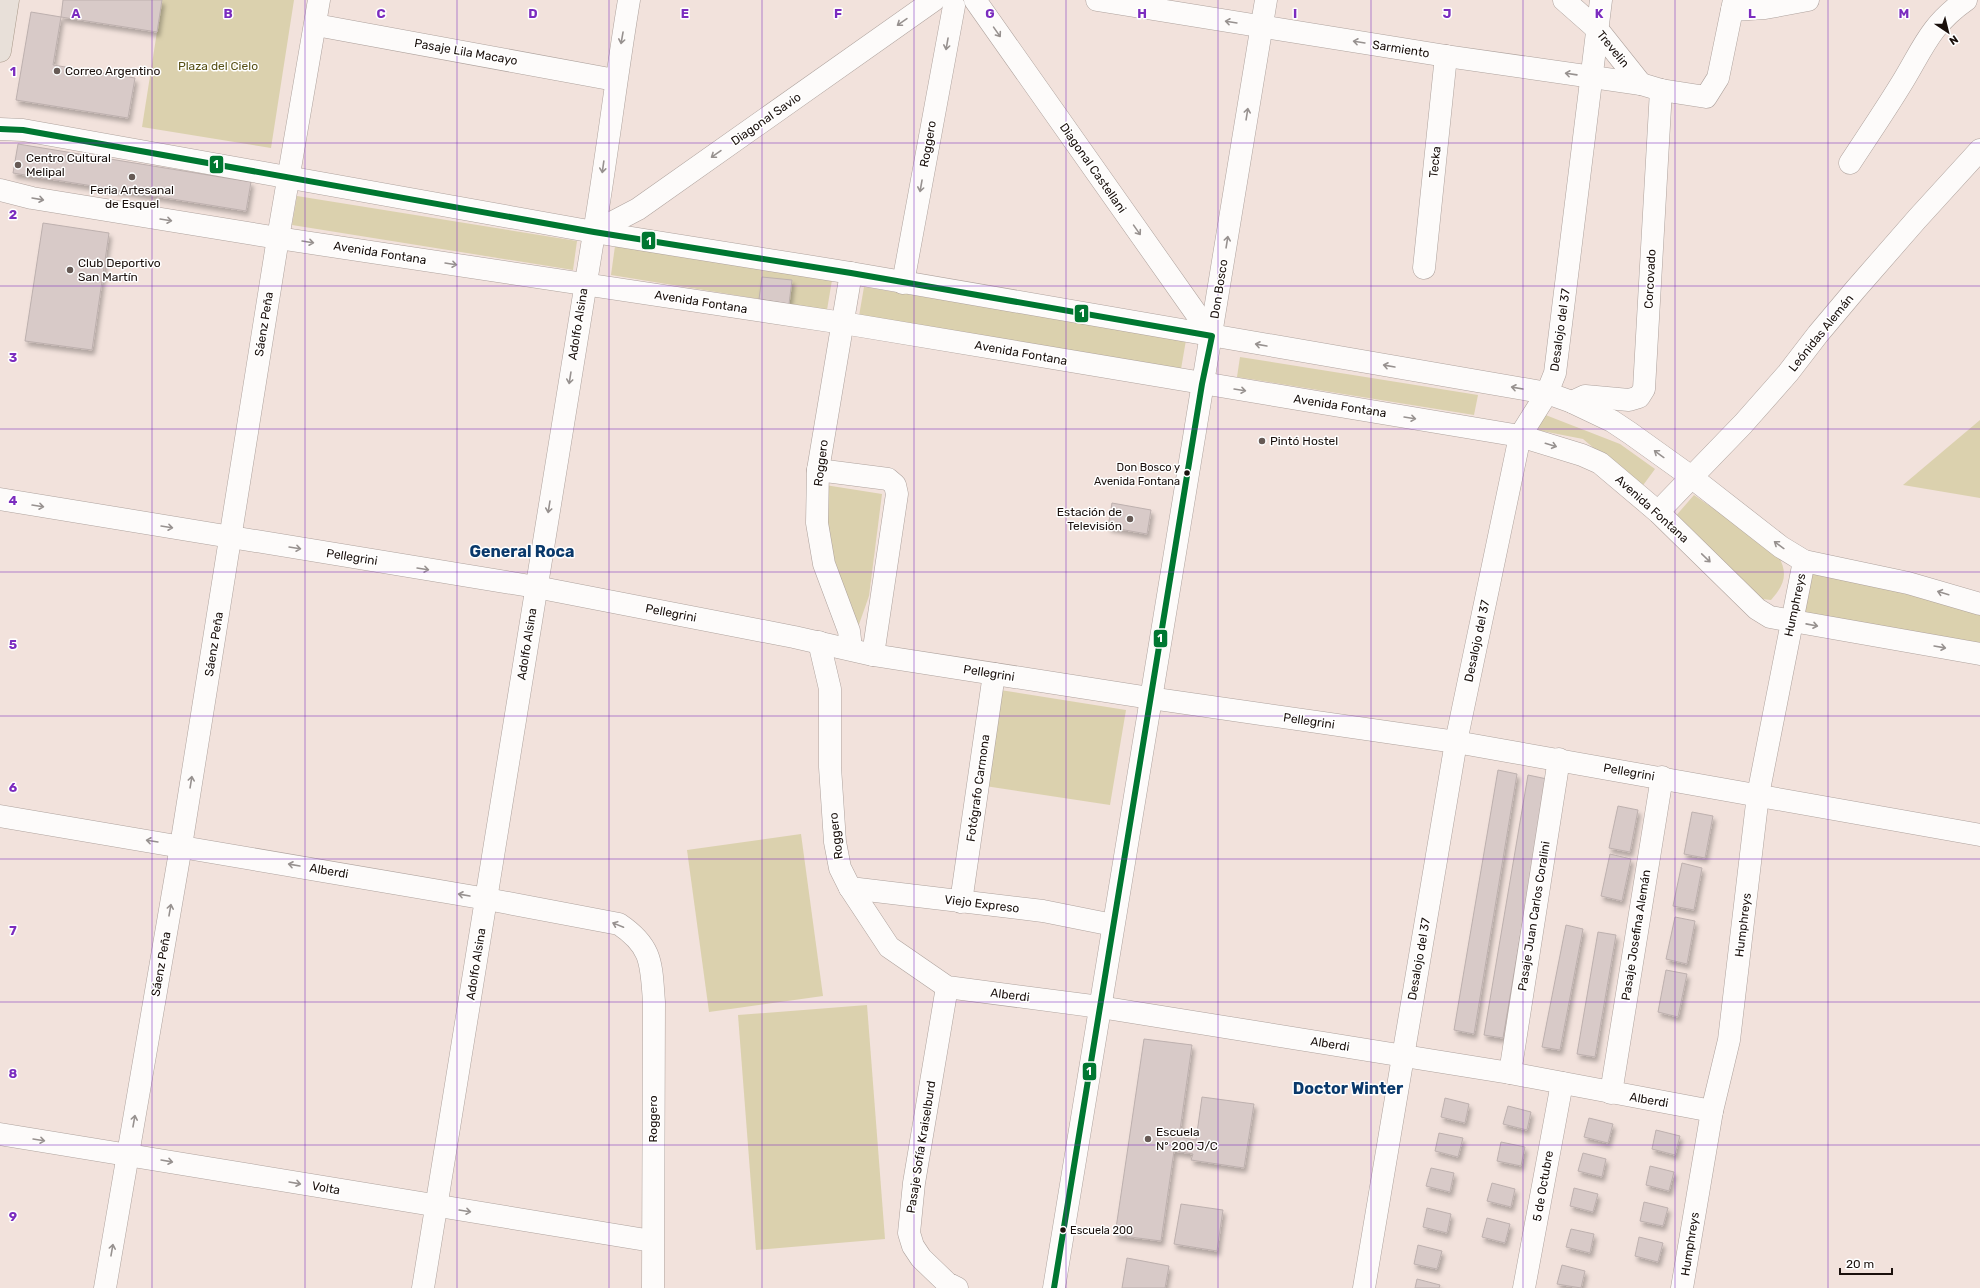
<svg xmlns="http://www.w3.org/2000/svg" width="1980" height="1288" font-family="Rubik,sans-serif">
  <defs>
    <filter id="shadow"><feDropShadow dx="2.5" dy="4.5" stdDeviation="2" flood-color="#0004"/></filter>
  </defs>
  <rect width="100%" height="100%" fill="#f2e2dc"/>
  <g fill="#dbd1ae">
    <path d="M162,0H294L271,148L142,127Z"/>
    <path d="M297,196L577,241L573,270L292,225Z"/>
    <path d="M615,246L832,280L827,310L611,275Z"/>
    <path d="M864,287L1186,340L1181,369L859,316Z"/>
    <path d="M1240,357L1478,395L1474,415L1237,377Z"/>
    <path d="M1543,414L1620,444L1655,469L1641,488L1583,439L1537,430Z"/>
    <path d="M1980,420V498L1903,485Z"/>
    <path d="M825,485L882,494L869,596L857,630L829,549Z"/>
    <path d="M1694,495L1777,553C1788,573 1786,583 1771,600L1753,598L1674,518Z"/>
    <path d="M1811,572L1980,611V646L1802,614Z"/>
    <path d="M1000,690L1126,710L1110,805L985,786Z"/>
    <path d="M801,834L823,996L709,1012L687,850Z"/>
    <path d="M867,1005L885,1239L756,1250L738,1015Z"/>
  </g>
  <g fill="#d8cac8" stroke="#bdb0ae" filter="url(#shadow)">
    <path d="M63,0H162L157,32L61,17Z"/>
    <path d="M31,12L61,17L53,65L135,78L128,118L16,100Z"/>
    <path d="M18,144L251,182L246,211L13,173Z"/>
    <path d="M43,223L109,233L92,350L25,341Z"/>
    <path d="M762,277L792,280L789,304L759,299Z"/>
    <path d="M1112,503L1151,510L1147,534L1108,527Z"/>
    <path d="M1498,770L1517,774L1474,1034L1454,1030Z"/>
    <path d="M1528,775L1547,779L1503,1038L1484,1035Z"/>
    <path d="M1618,806L1638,810L1630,852L1609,848Z"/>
    <path d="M1692,812L1713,816L1705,858L1684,854Z"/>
    <path d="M1610,854L1631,859L1622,901L1601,896Z"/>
    <path d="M1682,863L1702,868L1694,910L1673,906Z"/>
    <path d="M1675,917L1695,921L1687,964L1666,959Z"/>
    <path d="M1566,925L1583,929L1560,1050L1542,1047Z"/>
    <path d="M1598,932L1616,935L1595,1057L1577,1054Z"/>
    <path d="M1666,970L1687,974L1678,1017L1658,1012Z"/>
    <path d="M1144,1039L1192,1045L1179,1137L1196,1140L1202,1097L1254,1104L1244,1168L1191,1160L1193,1154L1174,1151L1161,1241L1115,1235Z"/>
    <path d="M1445,1098L1469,1104L1465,1123L1441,1117Z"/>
    <path d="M1508,1106L1531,1112L1527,1130L1503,1124Z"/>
    <path d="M1589,1118L1613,1124L1608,1143L1584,1137Z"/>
    <path d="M1656,1130L1680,1136L1675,1155L1652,1149Z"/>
    <path d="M1439,1133L1463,1138L1458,1157L1435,1151Z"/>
    <path d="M1501,1142L1525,1147L1521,1166L1497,1161Z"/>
    <path d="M1583,1153L1606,1159L1602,1177L1578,1171Z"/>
    <path d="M1650,1166L1674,1172L1669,1191L1646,1185Z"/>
    <path d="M1431,1168L1454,1173L1450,1192L1426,1186Z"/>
    <path d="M1492,1183L1515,1189L1511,1207L1487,1201Z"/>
    <path d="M1574,1188L1598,1194L1593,1212L1570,1206Z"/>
    <path d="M1644,1202L1668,1208L1663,1226L1640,1221Z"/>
    <path d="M1181,1204L1223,1210L1217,1251L1174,1244Z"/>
    <path d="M1427,1208L1451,1214L1447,1233L1423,1227Z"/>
    <path d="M1487,1218L1510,1224L1505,1243L1482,1237Z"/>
    <path d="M1571,1229L1594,1234L1590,1253L1566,1247Z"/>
    <path d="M1639,1237L1663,1243L1658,1262L1635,1256Z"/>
    <path d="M1418,1245L1442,1251L1437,1269L1414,1264Z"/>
    <path d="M1127,1258L1169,1266L1165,1288H1122Z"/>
    <path d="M1562,1265L1585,1271L1581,1288L1557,1284Z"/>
    <path d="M1417,1279L1440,1285L1439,1288H1415Z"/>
  </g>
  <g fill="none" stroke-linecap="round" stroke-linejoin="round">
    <defs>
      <g id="minor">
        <path d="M975,0L1212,336"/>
        <path d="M1097,0L1446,56L1641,84L1661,90L1706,97L1718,78L1734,0"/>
        <path d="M1564,0L1598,30L1641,84"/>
        <path d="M1732,10L1765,8L1808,0"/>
        <path d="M316,25L615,80"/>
        <path d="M0,129L23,130L594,232L851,273L1547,393L1572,402L1612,421L1630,433L1690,476L1781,547L1804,561L1908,583L1980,604"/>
        <path d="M1850,163C1867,137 1884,112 1900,86C1923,49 1929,26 1966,0"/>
        <path d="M0,190L32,198L278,238L843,323L1520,436L1582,455L1600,463L1658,512L1757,609L1770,617L1980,654"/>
        <path d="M594,232L638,209L934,0"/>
        <path d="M1424,268L1446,56"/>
        <path d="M851,273L818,470L817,523L824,564L849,631L851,648"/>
        <path d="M903,283L954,6"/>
        <path d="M1572,402L1585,396L1629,400L1639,397L1644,389L1661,90"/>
        <path d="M818,470L888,479L895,485L897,494L873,655"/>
        <path d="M0,499L536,587L794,637L873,655L1150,698L1456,742L1980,835"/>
        <path d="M1658,512L1743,424L1788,373L1818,334L1855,290L1917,219L1980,150"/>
        <path d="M819,642L830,689V767L835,842L840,868L850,888L889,947L947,987L1100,1007L1510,1073L1712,1111"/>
        <path d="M0,816L487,899L619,924C653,947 651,964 654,1002L653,1288"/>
        <path d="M850,888L1043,911L1113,925"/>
        <path d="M961,902L994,674"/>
        <path d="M947,987L914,1183L909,1233L913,1246L921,1258L947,1283L957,1288"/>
        <path d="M1510,1073L1559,759"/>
        <path d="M1611,1093L1662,777"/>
        <path d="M0,1134L652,1241"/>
        <path d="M105,1288L181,846L278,238L319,0"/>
        <path d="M423,1288C481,937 537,585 594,233C607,156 616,78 629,0"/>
        <path d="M1054,1288L1266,0"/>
        <path d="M1364,1288L1456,742L1520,436L1547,393L1555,373L1601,0"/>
        <path d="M1524,1288L1562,1083"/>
        <path d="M1682,1288L1712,1111L1729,1040L1758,795L1804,561"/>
      </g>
      <path id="major" d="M0,51L8,0"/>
    </defs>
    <use href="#minor" stroke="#aea29d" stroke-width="23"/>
    <use href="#major" stroke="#a79787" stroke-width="23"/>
    <use href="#minor" stroke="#fdfbfa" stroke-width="22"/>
    <use href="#major" stroke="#e8e0d9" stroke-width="22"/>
    <defs>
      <path id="bus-1" d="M0,129L23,130L594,232L851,273L1212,336L1202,384L1054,1288"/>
    </defs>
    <use href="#bus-1" stroke="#fff" stroke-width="9"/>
    <use href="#bus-1" stroke="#007731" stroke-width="6"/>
  </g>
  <defs><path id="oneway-shaft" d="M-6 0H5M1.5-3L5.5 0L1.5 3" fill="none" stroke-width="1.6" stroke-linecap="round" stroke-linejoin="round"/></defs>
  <g stroke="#97918f">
    <use href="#oneway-shaft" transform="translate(902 22) rotate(145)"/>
    <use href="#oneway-shaft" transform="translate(1231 22) rotate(-171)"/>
    <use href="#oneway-shaft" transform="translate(997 32) rotate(55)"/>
    <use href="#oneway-shaft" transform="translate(622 38) rotate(100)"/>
    <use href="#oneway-shaft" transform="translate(1359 42) rotate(-171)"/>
    <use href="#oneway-shaft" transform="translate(947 44) rotate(100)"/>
    <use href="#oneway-shaft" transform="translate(1571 74) rotate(-172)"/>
    <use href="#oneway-shaft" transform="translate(1247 114) rotate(-81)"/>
    <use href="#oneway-shaft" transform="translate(716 154) rotate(145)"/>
    <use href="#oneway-shaft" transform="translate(603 167) rotate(98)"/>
    <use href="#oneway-shaft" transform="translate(921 186) rotate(100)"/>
    <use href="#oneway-shaft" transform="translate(38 199) rotate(10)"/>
    <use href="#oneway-shaft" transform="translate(166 220) rotate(9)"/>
    <use href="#oneway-shaft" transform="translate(1137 230) rotate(55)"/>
    <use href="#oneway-shaft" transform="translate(308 242) rotate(9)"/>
    <use href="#oneway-shaft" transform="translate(1227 242) rotate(-81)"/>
    <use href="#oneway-shaft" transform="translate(451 264) rotate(9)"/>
    <use href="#oneway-shaft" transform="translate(1261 345) rotate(-170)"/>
    <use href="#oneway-shaft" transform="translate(1389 366) rotate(-170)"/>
    <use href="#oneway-shaft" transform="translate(570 378) rotate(99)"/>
    <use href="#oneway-shaft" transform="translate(1517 388) rotate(-170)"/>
    <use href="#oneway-shaft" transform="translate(1240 390) rotate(9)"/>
    <use href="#oneway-shaft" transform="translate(1410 418) rotate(9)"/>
    <use href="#oneway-shaft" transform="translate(1551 445) rotate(17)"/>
    <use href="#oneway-shaft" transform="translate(1659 454) rotate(-144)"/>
    <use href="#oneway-shaft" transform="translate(38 506) rotate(9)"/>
    <use href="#oneway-shaft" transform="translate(549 507) rotate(99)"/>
    <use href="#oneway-shaft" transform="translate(167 527) rotate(9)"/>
    <use href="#oneway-shaft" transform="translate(1779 545) rotate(-144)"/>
    <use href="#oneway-shaft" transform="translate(295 548) rotate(9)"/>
    <use href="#oneway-shaft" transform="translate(1706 558) rotate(44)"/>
    <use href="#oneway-shaft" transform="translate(423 569) rotate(9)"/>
    <use href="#oneway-shaft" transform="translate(1943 593) rotate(-163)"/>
    <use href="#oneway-shaft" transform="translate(1812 625) rotate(11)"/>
    <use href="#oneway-shaft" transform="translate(1940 647) rotate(10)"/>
    <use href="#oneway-shaft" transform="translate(191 782) rotate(-81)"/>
    <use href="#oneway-shaft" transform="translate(152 841) rotate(-171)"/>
    <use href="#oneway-shaft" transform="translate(294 865) rotate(-170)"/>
    <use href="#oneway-shaft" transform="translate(464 895) rotate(-170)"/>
    <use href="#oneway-shaft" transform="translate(170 910) rotate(-80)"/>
    <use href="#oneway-shaft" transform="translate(618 925) rotate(-158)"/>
    <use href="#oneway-shaft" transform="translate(134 1121) rotate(-80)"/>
    <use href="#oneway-shaft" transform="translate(39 1140) rotate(9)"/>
    <use href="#oneway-shaft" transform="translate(167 1161) rotate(10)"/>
    <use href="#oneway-shaft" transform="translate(295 1183) rotate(10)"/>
    <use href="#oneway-shaft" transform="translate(465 1211) rotate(9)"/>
    <use href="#oneway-shaft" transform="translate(112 1250) rotate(-80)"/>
  </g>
  <path fill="none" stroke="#7b2cbf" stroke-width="1" stroke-opacity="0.55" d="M152,0V1288M305,0V1288M457,0V1288M609,0V1288M762,0V1288M914,0V1288M1066,0V1288M1218,0V1288M1371,0V1288M1523,0V1288M1675,0V1288M1828,0V1288M0,143H1980M0,286H1980M0,429H1980M0,572H1980M0,716H1980M0,859H1980M0,1002H1980M0,1145H1980"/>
  <g fill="#665a55" stroke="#fff" stroke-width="1.5">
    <circle cx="57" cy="71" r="4"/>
    <circle cx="18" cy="165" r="4"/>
    <circle cx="132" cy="177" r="4"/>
    <circle cx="70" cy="270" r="4"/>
    <circle cx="1262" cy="441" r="4"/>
    <circle cx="1130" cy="519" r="4"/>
    <circle cx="1148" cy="1139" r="4"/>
  </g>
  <g fill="#1a100c" stroke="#fff" stroke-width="1.5">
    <circle cx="1187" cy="473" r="3.5"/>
    <circle cx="1063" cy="1230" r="3.5"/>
  </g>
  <g text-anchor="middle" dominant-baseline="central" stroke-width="3" stroke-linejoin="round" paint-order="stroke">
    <g font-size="11" fill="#1a100c" stroke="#fff" text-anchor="end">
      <text x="1180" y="467">Don Bosco y<tspan x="1180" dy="14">Avenida Fontana</tspan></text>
      <text x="1070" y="1230" text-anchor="start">Escuela 200</text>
    </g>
    <g font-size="12" fill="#1a100c" stroke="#fff">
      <text transform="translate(1401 49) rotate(9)">Sarmiento</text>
      <text transform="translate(1613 49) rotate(51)">Trevelin</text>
      <text transform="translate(466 52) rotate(10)">Pasaje Lila Macayo</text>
      <text transform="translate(766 119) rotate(-35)">Diagonal Savio</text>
      <text transform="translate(928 144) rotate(-80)">Roggero</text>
      <text transform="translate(1435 162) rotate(-84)">Tecka</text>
      <text transform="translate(1093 168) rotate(55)">Diagonal Castellani</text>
      <text transform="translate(380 253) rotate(9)">Avenida Fontana</text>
      <text transform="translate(1650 279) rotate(-87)">Corcovado</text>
      <text transform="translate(1219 289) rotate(-81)">Don Bosco</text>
      <text transform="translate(701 302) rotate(9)">Avenida Fontana</text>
      <text transform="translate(264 324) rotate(-81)">Sáenz Peña</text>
      <text transform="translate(578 324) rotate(-81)">Adolfo Alsina</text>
      <text transform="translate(1560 330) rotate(-82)">Desalojo del 37</text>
      <text transform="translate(1821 333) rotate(-51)">Leónidas Alemán</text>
      <text transform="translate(1021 353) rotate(10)">Avenida Fontana</text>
      <text transform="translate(1340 406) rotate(9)">Avenida Fontana</text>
      <text transform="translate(821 463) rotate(-83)">Roggero</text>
      <text transform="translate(1652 509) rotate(42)">Avenida Fontana</text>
      <text transform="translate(352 557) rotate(9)">Pellegrini</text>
      <text transform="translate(1795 605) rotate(-78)">Humphreys</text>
      <text transform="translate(671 613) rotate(11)">Pellegrini</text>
      <text transform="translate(1477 641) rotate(-78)">Desalojo del 37</text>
      <text transform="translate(214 644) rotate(-81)">Sáenz Peña</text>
      <text transform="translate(527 644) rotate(-81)">Adolfo Alsina</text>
      <text transform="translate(989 673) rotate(9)">Pellegrini</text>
      <text transform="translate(1309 721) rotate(8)">Pellegrini</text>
      <text transform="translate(1629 772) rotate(10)">Pellegrini</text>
      <text transform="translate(978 788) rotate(-82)">Fotógrafo Carmona</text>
      <text transform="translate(836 836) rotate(-97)">Roggero</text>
      <text transform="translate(329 871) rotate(10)">Alberdi</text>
      <text transform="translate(982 904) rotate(7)">Viejo Expreso</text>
      <text transform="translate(1534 916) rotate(-81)">Pasaje Juan Carlos Coralini</text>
      <text transform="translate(1743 925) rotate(-83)">Humphreys</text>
      <text transform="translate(1636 935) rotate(-81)">Pasaje Josefina Alemán</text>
      <text transform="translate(1419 959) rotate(-80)">Desalojo del 37</text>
      <text transform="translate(161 964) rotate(-80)">Sáenz Peña</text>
      <text transform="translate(476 964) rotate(-81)">Adolfo Alsina</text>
      <text transform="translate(1010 995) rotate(7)">Alberdi</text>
      <text transform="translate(1330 1044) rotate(9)">Alberdi</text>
      <text transform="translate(1649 1100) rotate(10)">Alberdi</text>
      <text transform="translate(653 1119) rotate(-90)">Roggero</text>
      <text transform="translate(921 1147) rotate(-81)">Pasaje Sofía Kraiselburd</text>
      <text transform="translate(1543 1186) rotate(-80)">5 de Octubre</text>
      <text transform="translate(326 1188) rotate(10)">Volta</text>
      <text transform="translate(1690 1244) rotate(-81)">Humphreys</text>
    </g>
    <g font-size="12" fill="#585117" stroke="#fff">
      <text x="218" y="66">Plaza del Cielo</text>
    </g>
    <g font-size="12" fill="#1a100c" stroke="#fff" text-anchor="start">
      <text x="65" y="71">Correo Argentino</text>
      <text x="26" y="158">Centro Cultural<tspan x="26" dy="14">Melipal</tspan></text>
      <text x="132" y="190" text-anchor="middle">Feria Artesanal<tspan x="132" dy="14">de Esquel</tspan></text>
      <text x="78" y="263">Club Deportivo<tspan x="78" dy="14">San Martín</tspan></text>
      <text x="1270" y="441">Pintó Hostel</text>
      <text x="1122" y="512" text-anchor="end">Estación de<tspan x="1122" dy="14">Televisión</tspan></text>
      <text x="1156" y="1132">Escuela<tspan x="1156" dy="14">Nº 200 J/C</tspan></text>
    </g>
    <g font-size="16" font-weight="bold" fill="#0a396b" stroke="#fff">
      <text x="522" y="551">General Roca</text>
      <text x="1348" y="1088">Doctor Winter</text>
    </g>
  </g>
  <g font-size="13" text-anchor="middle" font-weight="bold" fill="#7b2cbf" stroke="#fff" stroke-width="3" stroke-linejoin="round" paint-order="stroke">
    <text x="76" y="18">A</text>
    <text x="228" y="18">B</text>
    <text x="381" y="18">C</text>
    <text x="533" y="18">D</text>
    <text x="685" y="18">E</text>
    <text x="838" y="18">F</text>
    <text x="990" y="18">G</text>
    <text x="1142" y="18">H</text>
    <text x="1295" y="18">I</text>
    <text x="1447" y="18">J</text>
    <text x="1599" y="18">K</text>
    <text x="1752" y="18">L</text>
    <text x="1904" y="18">M</text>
    <text x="13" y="76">1</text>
    <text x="13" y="219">2</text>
    <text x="13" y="362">3</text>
    <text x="13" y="505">4</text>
    <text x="13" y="649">5</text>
    <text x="13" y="792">6</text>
    <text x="13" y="935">7</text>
    <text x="13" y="1078">8</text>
    <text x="13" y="1221">9</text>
  </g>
  <g stroke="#fff" stroke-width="1.5">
    <rect x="209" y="155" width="15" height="19" rx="4" fill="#007731"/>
    <rect x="641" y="231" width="15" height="19" rx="4" fill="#007731"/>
    <rect x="1074" y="304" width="15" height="19" rx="4" fill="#007731"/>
    <rect x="1153" y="629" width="15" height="19" rx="4" fill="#007731"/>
    <rect x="1082" y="1062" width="15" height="19" rx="4" fill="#007731"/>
  </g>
  <g font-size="11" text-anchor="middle" font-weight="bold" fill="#fff">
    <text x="216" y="168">1</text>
    <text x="649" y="245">1</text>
    <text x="1082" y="317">1</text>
    <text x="1160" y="642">1</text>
    <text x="1089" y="1075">1</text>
  </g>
  <g transform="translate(1948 32) rotate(145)" stroke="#ffffff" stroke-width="3" paint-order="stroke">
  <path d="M0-3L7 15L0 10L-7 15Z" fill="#1a100c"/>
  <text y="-6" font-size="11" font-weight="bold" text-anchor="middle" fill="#1a100c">N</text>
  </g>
  <path d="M1840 1268v6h52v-6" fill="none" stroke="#1a100c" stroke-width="2"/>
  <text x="1846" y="1268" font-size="12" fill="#1a100c" stroke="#ffffff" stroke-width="3" paint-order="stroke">20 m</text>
</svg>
